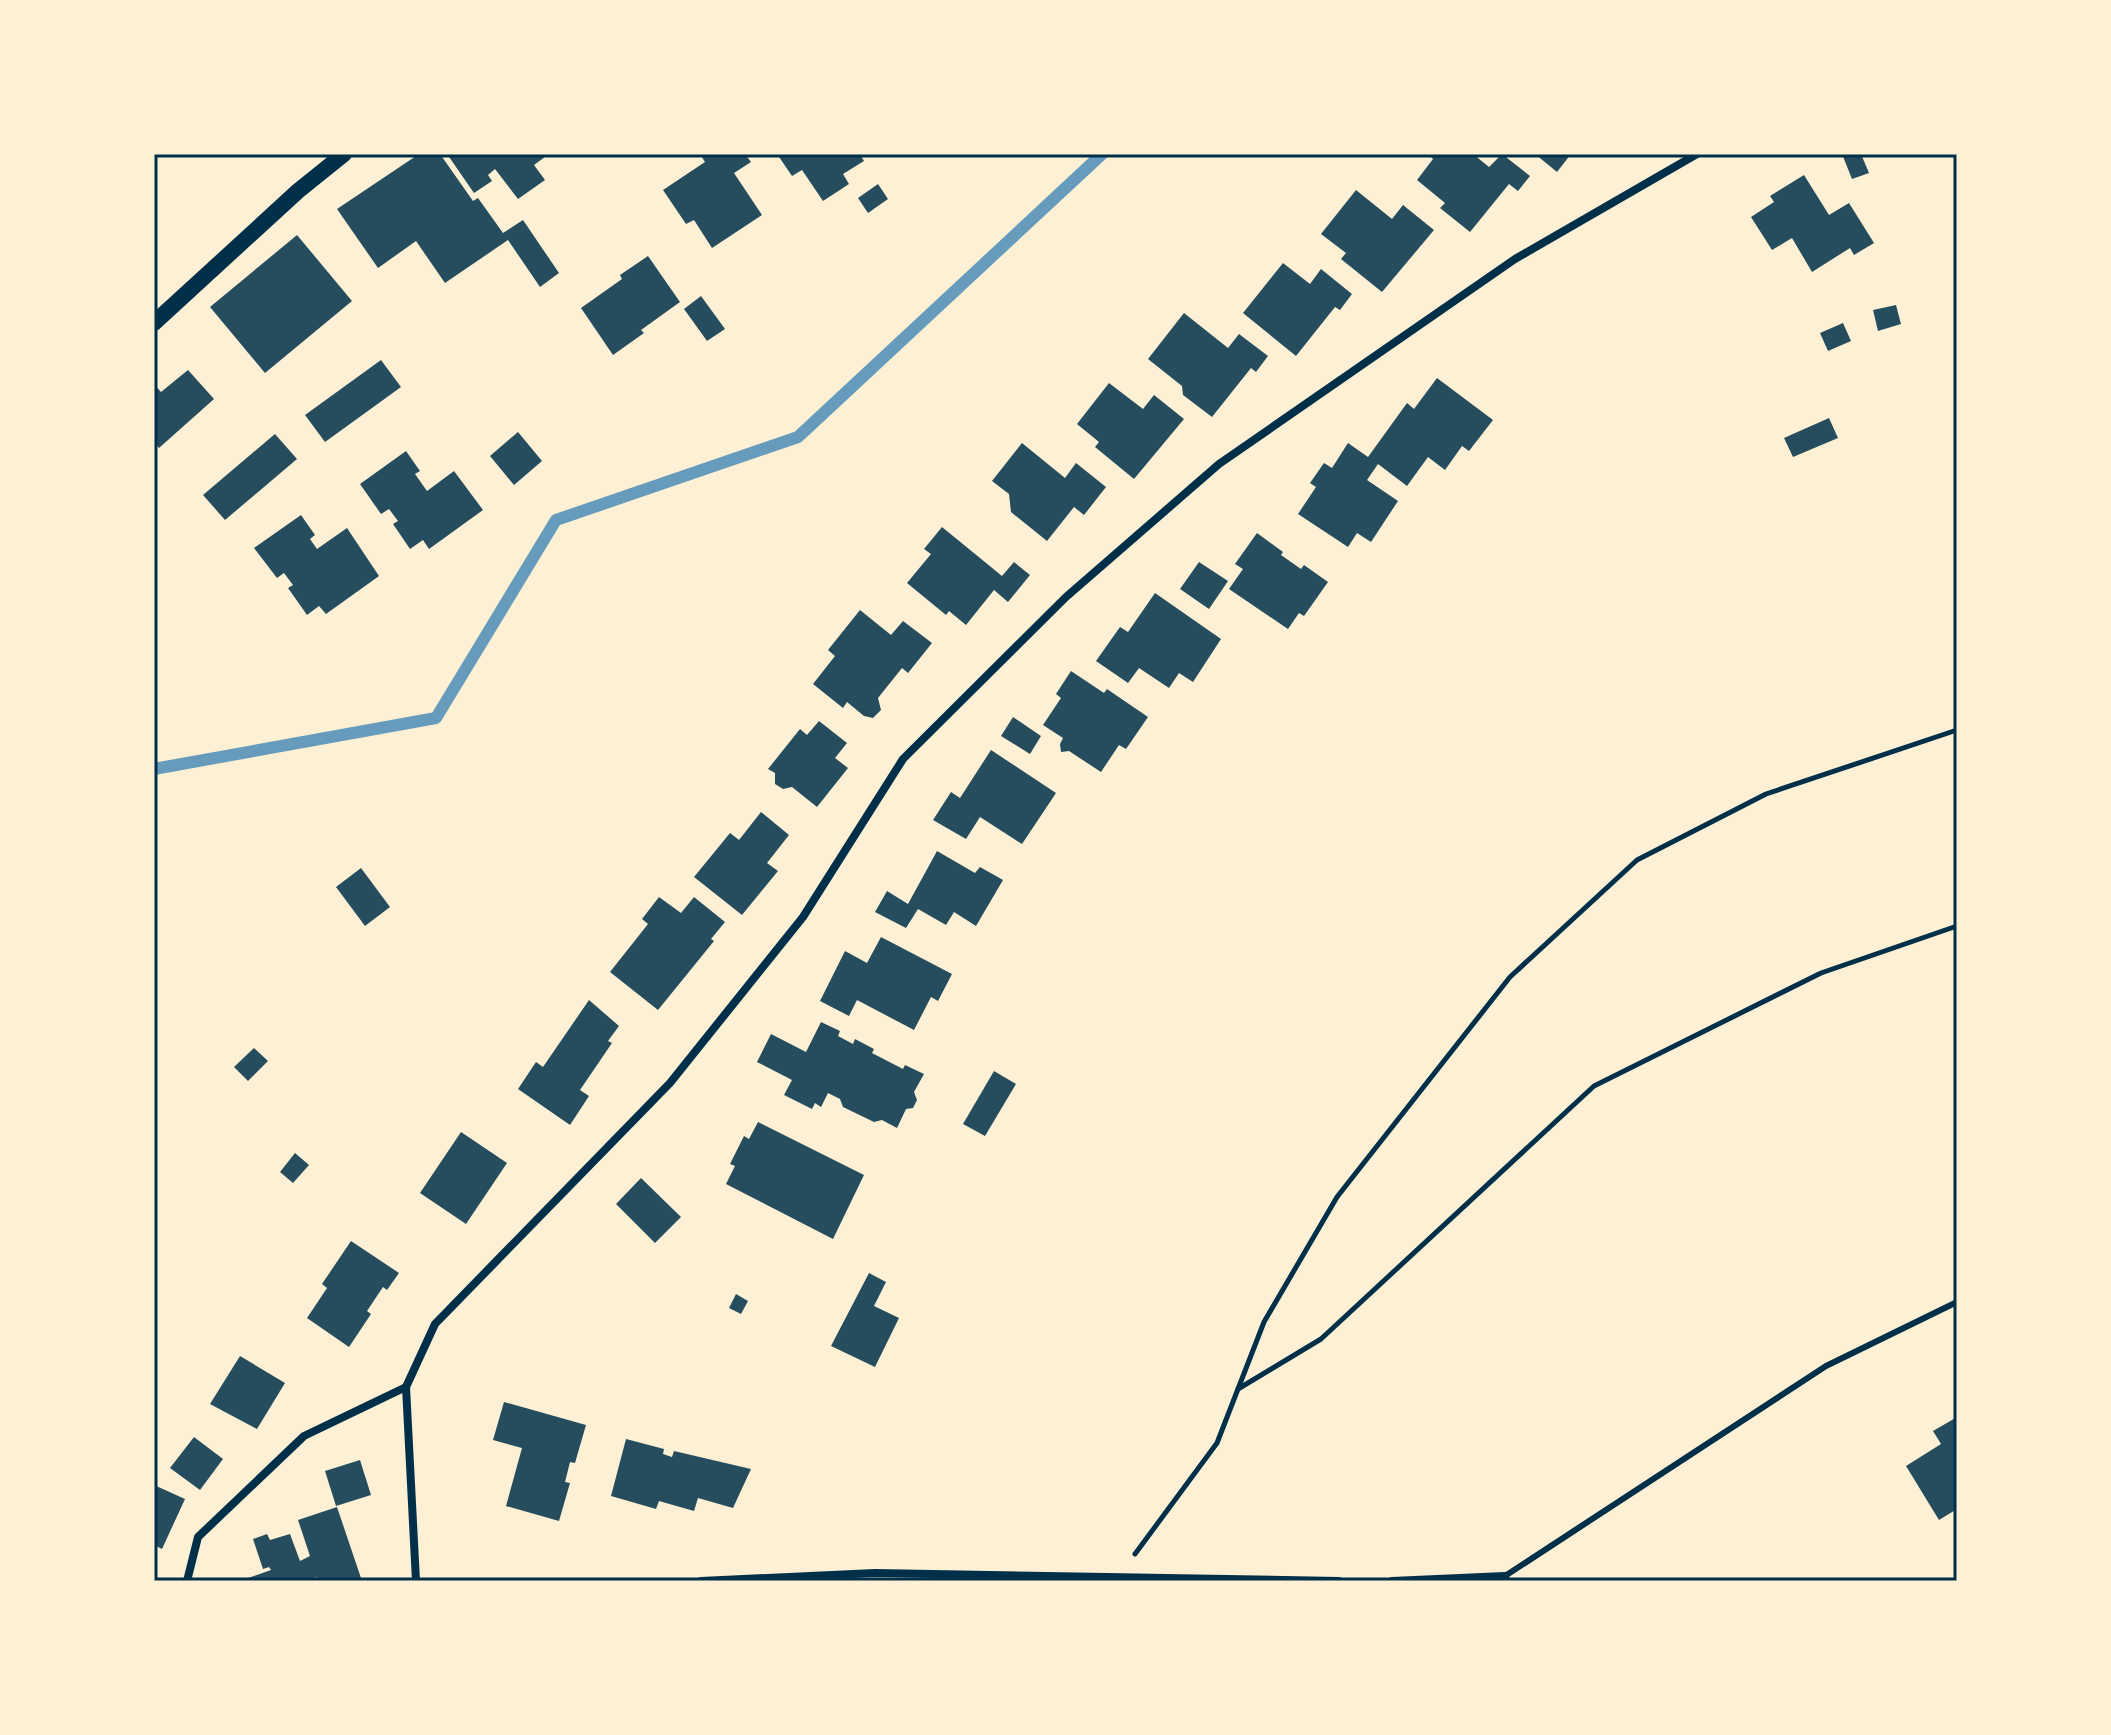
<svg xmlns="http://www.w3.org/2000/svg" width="2111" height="1735" font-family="'Noto Sans',sans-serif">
  <rect width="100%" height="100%" fill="#fdf0d5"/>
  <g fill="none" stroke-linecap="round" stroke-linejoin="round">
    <path stroke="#669bbc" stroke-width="12" d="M154,769L436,718L556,520L798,437L1102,154"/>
  </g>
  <g fill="#264d5e">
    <path d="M419,154H440L473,201L478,198L503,233L523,220L559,273L540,287L508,240L445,283L416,241L378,268L337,209Z"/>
    <path d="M447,154H549L534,165L545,180L518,199L495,169L488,175L492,181L474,193Z"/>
    <path d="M700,154H745L751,162L734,173L762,215L712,248L694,220L686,224L663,190L705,162Z"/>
    <path d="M777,154H860L864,161L843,174L849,184L823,201L802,170L792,176Z"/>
    <path d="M1428,154H1473L1489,167L1502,154L1530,176L1518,191L1509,184L1470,232L1440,208L1445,203L1417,180L1433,159Z"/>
    <path d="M1535,154H1571L1557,172Z"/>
    <path d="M1842,154H1861L1869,173L1852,179Z"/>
    <path d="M1804,175L1829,215L1849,203L1874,243L1854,255L1850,248L1812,272L1792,238L1772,250L1751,217L1774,202L1770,196Z"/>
    <path d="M878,184L888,199L868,213L858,198Z"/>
    <path d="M1356,190L1392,219L1403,205L1434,230L1382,292L1341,259L1346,253L1321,234Z"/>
    <path d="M297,235L352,301L265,373L210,307Z"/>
    <path d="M648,256L680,302L641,330L644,333L613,355L581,308L622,279L620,275Z"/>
    <path d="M1283,263L1310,284L1321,269L1352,294L1340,310L1335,307L1296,356L1243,313Z"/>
    <path d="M701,296L725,329L707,341L684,309Z"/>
    <path d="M1896,305L1901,324L1878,331L1873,310Z"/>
    <path d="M1184,313L1228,348L1239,334L1268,356L1256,372L1251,368L1212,417L1183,395L1182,386L1148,359Z"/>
    <path d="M1843,323L1851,341L1828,351L1820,333Z"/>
    <path d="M381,360L401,387L325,442L305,415Z"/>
    <path d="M188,370L214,399L159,448L154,442V384L161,392Z"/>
    <path d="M1437,378L1493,420L1469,451L1462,446L1445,470L1428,457L1407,486L1378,464L1367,480L1398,501L1371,542L1357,533L1348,547L1298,514L1316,487L1310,483L1324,463L1332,468L1348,443L1368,457L1407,403L1414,409Z"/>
    <path d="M1109,383L1143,409L1154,395L1184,419L1134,479L1095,447L1099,442L1077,424Z"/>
    <path d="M1829,418L1838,438L1793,457L1784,438Z"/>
    <path d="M518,432L542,461L514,485L490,456Z"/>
    <path d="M275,434L297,459L225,520L203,495Z"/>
    <path d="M1022,443L1065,478L1076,463L1106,487L1084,515L1074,507L1047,541L1011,512L1009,494L992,481Z"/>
    <path d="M406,451L420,471L415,474L427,491L454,471L483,510L429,549L423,540L410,549L393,524L398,521L389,509L381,514L360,484Z"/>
    <path d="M301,515L315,535L310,539L317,549L347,528L379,576L326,614L319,606L307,615L288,588L293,585L284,573L277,578L254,548Z"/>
    <path d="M942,527L1002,576L1014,562L1030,575L1008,602L994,590L966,625L949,611L946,615L907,583L931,554L924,549Z"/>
    <path d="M1257,533L1283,552L1281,555L1301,569L1304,565L1328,582L1304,616L1299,613L1288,629L1229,589L1243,569L1235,564Z"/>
    <path d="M1199,562L1228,581L1209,609L1180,589Z"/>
    <path d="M1155,593L1221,639L1193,682L1179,673L1169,688L1139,668L1128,683L1096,661L1120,627L1128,632Z"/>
    <path d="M860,610L891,635L903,621L932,643L908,673L902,668L878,698L881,710L873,718L864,716L847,702L843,708L813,684L835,656L828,650Z"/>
    <path d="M1071,671L1104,693L1107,689L1148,717L1126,749L1119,745L1101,772L1069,751L1061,752L1060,744L1063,738L1043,725L1061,698L1056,694Z"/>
    <path d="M1013,717L1041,736L1030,754L1001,736Z"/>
    <path d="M819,721L847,743L835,758L848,768L817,807L792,787L783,789L775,784V773L768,769L800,729L807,735Z"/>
    <path d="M991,750L1056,793L1022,844L980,817L966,839L933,820L951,792L960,798Z"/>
    <path d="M761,812L789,835L767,863L778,871L742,915L694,877L730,833L739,840Z"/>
    <path d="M937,851L975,873L980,867L1003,880L976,926L954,912L946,925L918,909L906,928L875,912L887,891L908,904Z"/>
    <path d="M361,868L390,907L365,926L336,887Z"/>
    <path d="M659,897L681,913L694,897L725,922L711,939L714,941L658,1010L610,972L648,924L642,919Z"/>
    <path d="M881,937L952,974L938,1001L931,997L914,1030L857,1000L849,1016L820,1001L845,951L867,963Z"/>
    <path d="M589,1000L619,1026L608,1041L612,1043L580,1090L589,1096L570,1125L518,1089L536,1062L543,1067Z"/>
    <path d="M821,1022L840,1031L838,1036L853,1044L855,1039L874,1049L872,1053L903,1069L905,1065L924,1074L914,1092L917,1100L913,1108L906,1109L897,1128L882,1120L874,1122L843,1107L840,1099L828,1093L821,1107L815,1103L812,1109L784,1095L792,1080L757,1062L771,1034L806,1052Z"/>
    <path d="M254,1048L268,1061L248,1081L234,1067Z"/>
    <path d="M994,1071L1016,1084L985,1136L963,1124Z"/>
    <path d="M758,1122L864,1175L833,1239L726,1184L735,1166L730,1164L744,1136L749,1139Z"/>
    <path d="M461,1132L507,1163L466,1224L420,1193Z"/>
    <path d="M295,1153L309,1165L293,1183L280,1172Z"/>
    <path d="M641,1178L681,1217L655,1243L616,1204Z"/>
    <path d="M351,1241L399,1273L387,1290L383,1287L367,1311L371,1314L349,1347L307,1318L327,1288L322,1284Z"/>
    <path d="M869,1273L886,1282L874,1306L899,1318L875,1367L831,1346Z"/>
    <path d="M736,1294L748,1301L741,1314L729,1308Z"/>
    <path d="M240,1356L285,1383L257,1429L210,1404Z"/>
    <path d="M504,1402L586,1425L575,1463L570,1462L565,1482L570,1483L559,1521L506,1506L522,1448L493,1440Z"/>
    <path d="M1957,1417V1509L1939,1520L1906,1466L1941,1444L1933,1431Z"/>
    <path d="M194,1437L223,1459L200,1490L170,1468Z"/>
    <path d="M626,1439L664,1449L663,1454L672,1457L674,1451L751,1469L733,1508L698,1498L694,1511L659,1501L656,1509L611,1496Z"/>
    <path d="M360,1460L371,1495L336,1506L325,1471Z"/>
    <path d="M154,1485L185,1499L162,1549L154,1545Z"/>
    <path d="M337,1507L362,1581H319L317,1577L308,1581H249L248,1578L271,1570L269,1567L263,1569L253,1539L267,1534L270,1540L290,1534L300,1561L310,1556L298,1520Z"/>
  </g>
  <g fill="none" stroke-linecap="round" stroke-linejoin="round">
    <g stroke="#003049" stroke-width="5">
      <path d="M1238,1389L1321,1339L1594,1086L1821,973L1957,926"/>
      <path d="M1135,1554L1217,1443L1264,1322L1337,1197L1510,977L1637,860L1766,794L1957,730"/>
    </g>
    <path stroke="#003049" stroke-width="6" d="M1505,1576L1826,1366L1957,1302"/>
    <g stroke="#003049" stroke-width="8">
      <path d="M187,1581L198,1537L304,1436L406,1387"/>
      <path d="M416,1581L406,1387L435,1324L670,1083L803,917L903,759L1066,597L1219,464L1515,259L1697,154"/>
      <path d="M701,1581L875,1573L1339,1581"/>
      <path d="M1392,1581L1505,1576L1506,1581"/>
    </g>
    <path stroke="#003049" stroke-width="16" d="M154,323L298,191L344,154"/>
  </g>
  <rect width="2111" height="1735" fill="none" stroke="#fdf0d5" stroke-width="312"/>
  <rect x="156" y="156" width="1799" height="1423" fill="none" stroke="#003049" stroke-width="3"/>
</svg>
